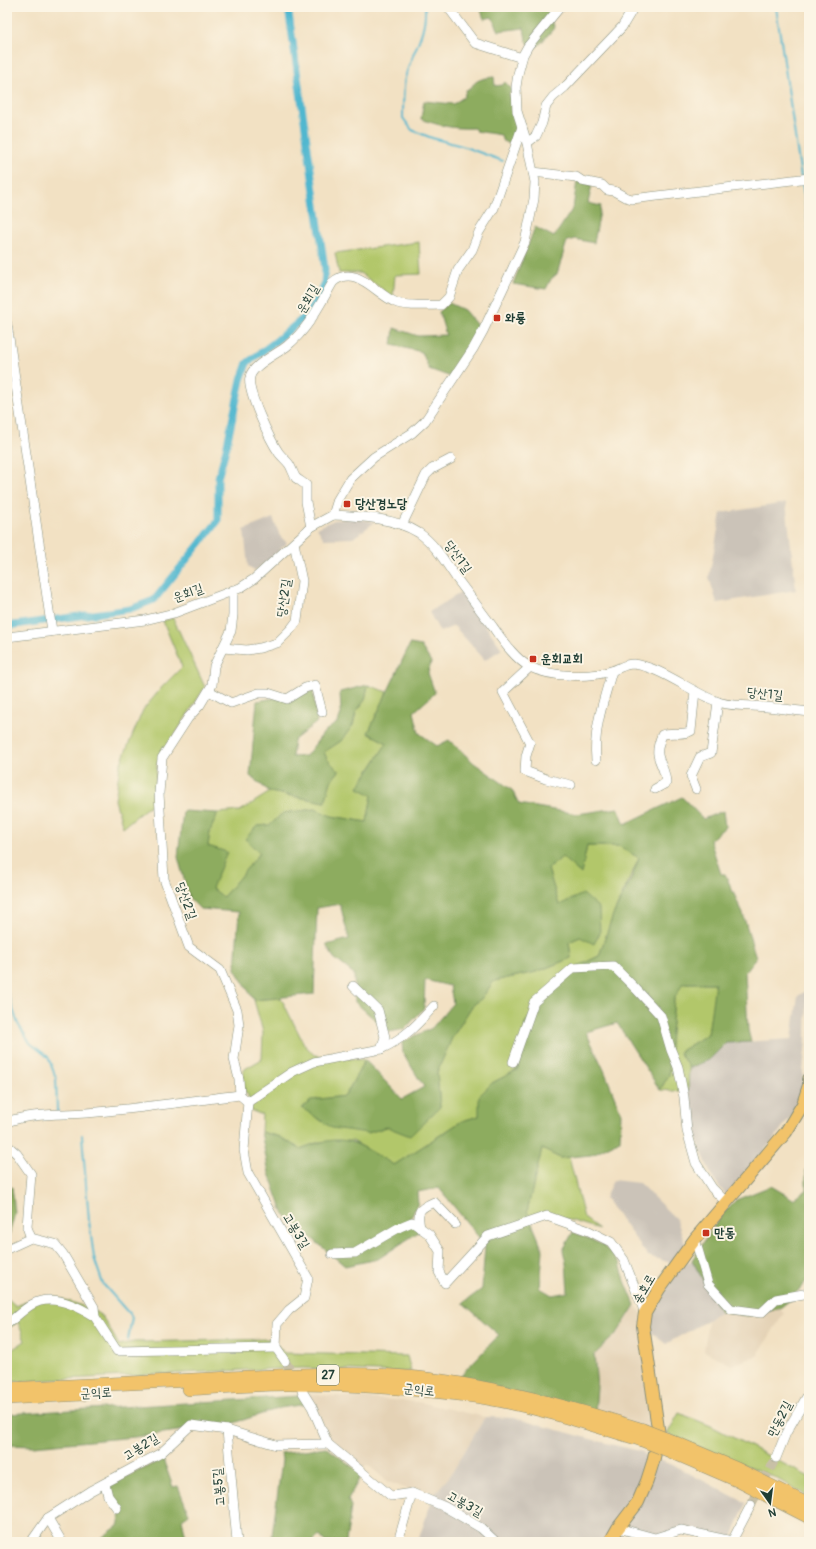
<svg xmlns="http://www.w3.org/2000/svg" width="816" height="1549" font-family="Pangolin,'Poor Story',sans-serif">
  <rect width="100%" height="100%" fill="#fcf5e5"/>
  <filter id="ink" filterUnits="userSpaceOnUse"><feTurbulence type="fractalNoise" baseFrequency=".025" numOctaves="2"/><feDisplacementMap in="SourceGraphic" scale="8" xChannelSelector="R" yChannelSelector="G"/><feConvolveMatrix kernelMatrix="1 2 1 2 8 2 1 2 1" color-interpolation-filters="sRGB"/></filter>
  <filter id="wash" filterUnits="userSpaceOnUse"><feTurbulence type="fractalNoise" baseFrequency=".012" numOctaves="4" result="noise"/><feDisplacementMap in="SourceGraphic" scale="16" xChannelSelector="R" yChannelSelector="G"/><feGaussianBlur stdDeviation="0.9" result="paint"/><feColorMatrix in="noise" values="0 0 0 0 0 0 0 0 0 0 0 0 0 0 0 0 0 1.4 0 .05"/><feComposite in="paint" operator="in"/></filter>
  <g filter="url(#wash)">
    <rect width="100%" height="100%" fill="#f2e1c3"/>
    <g fill="#e4d2b5">
      <path d="M635,1305L641,1312L653,1423L652,1431L595,1410L594,1355L618,1331Z"/>
      <path d="M780,1308L784,1313L757,1356L732,1365L704,1351L708,1320L720,1311L746,1316Z"/>
      <path d="M308,1394L418,1402L485,1417L450,1476L433,1498L388,1482L367,1464L364,1470L331,1442Z"/>
    </g>
    <g fill="#cbc3b8">
      <path d="M786,503L796,590L717,603L709,577L721,513Z"/>
      <path d="M273,518L280,536L287,543L268,561L254,571L248,566L244,530Z"/>
      <path d="M354,518L375,522L353,538L324,539L317,528L334,520Z"/>
      <path d="M462,592L502,649L485,660L454,626L440,632L429,612Z"/>
      <path d="M807,990L806,1040L800,1104L773,1140L727,1197L711,1175L696,1137L688,1092L689,1068L709,1060L726,1043L792,1039L798,996Z"/>
      <path d="M613,1180L639,1183L677,1220L685,1244L671,1263L648,1256L605,1198Z"/>
      <path d="M692,1260L720,1311L708,1320L666,1344L649,1331L648,1318L677,1271Z"/>
      <path d="M485,1417L514,1418L598,1441L643,1452L649,1461L627,1510L608,1542H420L419,1538L434,1494L450,1476Z"/>
      <path d="M658,1460L673,1465L746,1503L730,1542L680,1534L652,1542L625,1535V1524Z"/>
    </g>
    <g fill="#b2c76b" stroke="#688250">
      <path d="M419,242L421,274L395,275L393,297L360,273H339L335,253Z"/>
      <path d="M173,618L205,687L157,763L154,802L123,827L115,800L120,765L143,710L163,686L182,667L163,621Z"/>
      <path d="M368,685L387,692L368,733L387,743L358,787L372,795L367,822L331,816L315,809L283,813L270,825L257,826L260,853L223,897L212,888L208,846L210,831L218,813L240,811L270,792L325,802L331,781L339,771L327,759L324,752L341,741L353,725L356,712L365,700Z"/>
      <path d="M587,846H619L639,858L613,915L599,956L562,974L525,1023L524,1048L517,1070L492,1083L479,1116L462,1121L394,1165L353,1141L319,1142L300,1149L280,1137L261,1132L262,1115L250,1110L248,1095L244,1091L243,1070L262,1059L263,1032L254,1000L281,998L304,1044L314,1055L365,1060L345,1096L313,1100L302,1108L368,1133L440,1107L437,1072L452,1038L472,1006L481,999L494,981L536,972L571,958L569,942L580,937L559,905L548,869L562,857L581,873Z"/>
      <path d="M683,983H716L708,1034L679,1052L689,1068L688,1092L660,1090L669,1075V1055L674,999Z"/>
      <path d="M542,1149L560,1158L569,1157L584,1218L599,1229L544,1212L529,1218L527,1211Z"/>
      <path d="M54,1296L91,1309L102,1316L119,1345L134,1342L272,1339L284,1353L407,1356L411,1371L402,1372L304,1368L243,1370L7,1382V1353L25,1341L18,1322L7,1329V1298L16,1306L33,1299Z"/>
      <path d="M679,1413L711,1426L809,1477V1497L772,1476L667,1434Z"/>
    </g>
    <g fill="#8dac5f" stroke="#56744a">
      <path d="M480,7H556L549,16L554,28L540,44L532,48L526,40L524,28L499,31L492,17L484,19Z"/>
      <path d="M494,77L495,86L502,85L505,82L512,89L509,95L515,103L511,108L512,112L515,115C516,127 518,136 508,144L502,140L501,135L476,131L474,128C454,129 440,126 421,119L424,101L453,104L464,97L466,90L471,88C475,79 485,78 494,77Z"/>
      <path d="M577,181L592,185L588,203L601,206L594,243L575,239L567,241L557,274L551,279L546,289L513,284L535,227L554,237L573,208Z"/>
      <path d="M449,303L464,310L481,330L451,377L429,369L422,352L392,345L394,328L418,336L446,335L439,312Z"/>
      <path d="M410,644L421,646L431,662L428,673L435,693L414,712L419,733L437,746L449,740L474,763L512,790L519,804L577,814L618,808L625,824L682,797L703,819L723,811L725,827L710,840L721,874H725L743,914L756,958L745,972L748,1030L751,1042L726,1043L709,1060L689,1068L679,1052L708,1034L715,983H683L674,999L669,1055V1075L660,1090L617,1023L586,1032L604,1070L621,1113L620,1140L591,1155L560,1158L542,1149L527,1211L543,1250L540,1288L552,1295L568,1292L566,1263L563,1250L573,1232L603,1245L620,1263L625,1281L635,1305L618,1332L594,1355L597,1387L595,1413L458,1378L499,1335L463,1303L482,1289L485,1245L439,1188L417,1192L418,1203L411,1217L420,1231L378,1259L345,1266L284,1215L269,1173L261,1132L280,1137L300,1149C347,1131 354,1142 394,1165L462,1121L479,1116V1096L492,1083L517,1070L524,1048L525,1023L562,974L599,956L613,915L632,877L639,858L619,846H587L581,874L562,857L548,869L559,905L583,894L599,908L600,933L594,944L580,937L569,942L571,958L536,972L494,981L481,999L472,1006L452,1038L437,1072L440,1107L410,1136L387,1127L368,1133L332,1128L302,1108L312,1100L345,1096L365,1060L402,1099L424,1087L403,1053L402,1042L432,1028L453,1003L450,986L425,980L424,1008L405,1029L389,1032L355,1002L354,974L334,958L326,945L349,939L340,904L317,908L314,994L254,1000L235,969L239,912L200,909L189,898L178,857L183,811L218,813L210,831L208,846L227,852L212,888L223,897L260,853L245,839L257,826L270,825L283,813L315,809L331,816L367,822L372,795L358,788L387,743L368,733Z"/>
      <path d="M368,685L365,700L356,712L353,725L341,741L324,752L327,759L339,771L331,781L325,802L270,792L250,776L257,701L313,691L317,722L294,740L292,757L306,756L325,731L338,722L341,714L340,692Z"/>
      <path d="M809,1168V1278L790,1300L780,1308L746,1316L720,1311L692,1260L722,1214L736,1200L771,1186L793,1199L806,1190V1170Z"/>
      <path d="M7,1187H12L15,1213L7,1243Z"/>
      <path d="M299,1396L306,1404L280,1408L234,1423L135,1437L33,1446L7,1445V1414Z"/>
      <path d="M326,1447L362,1474L348,1499L351,1507L346,1542H325L319,1535L313,1542H279L272,1536L282,1460L281,1453Z"/>
      <path d="M163,1459L173,1487L178,1486L189,1514L182,1519L187,1542H98L97,1541L118,1526L122,1511L101,1489Z"/>
    </g>
    <g fill="none" stroke-linecap="round" stroke-linejoin="round">
      <g stroke="#51b7cf" stroke-width="2">
        <path d="M425,7C427,33 411,54 405,78C403,91 403,105 403,118L412,130L432,138L462,146L503,161"/>
        <path d="M776,7L801,177"/>
        <path d="M802,181L809,232"/>
        <path d="M7,992L18,1024L30,1043L48,1057L56,1078L57,1111H58"/>
        <path d="M82,1135L89,1221L94,1258L103,1284L132,1317L128,1340"/>
      </g>
      <path stroke="#51b7cf" stroke-width="7" d="M7,626L130,609L154,600L218,521V478L226,449L241,380L247,363L277,340L307,315L324,285L325,269L288,7"/>
    </g>
  </g>
  <g filter="url(#ink)">
    <g fill="none" stroke-linecap="round" stroke-linejoin="round">
      <g stroke="#c8c0a6" stroke-width="9" stroke-dasharray="9 4.5" stroke-linecap="butt">
        <path d="M285,1361L296,1379"/>
        <path d="M751,1505L776,1458"/>
      </g>
      <defs>
        <g id="minor">
          <path d="M448,7L475,43L522,58"/>
          <path d="M527,143L536,136L542,123L546,106L553,97L565,87L622,27L631,12V7"/>
          <path d="M533,172L576,177L582,181L602,185L607,190L614,191L625,197L632,199L809,178"/>
          <path d="M7,324L52,631"/>
          <path d="M333,515C360,516 396,518 419,533C435,544 446,563 457,579C469,595 481,611 493,627C503,641 515,659 530,667C550,677 590,678 611,671C619,669 624,664 633,664C659,666 691,692 716,701C726,706 741,705 752,706C771,707 790,710 809,712"/>
          <path d="M402,525L426,475L432,469L451,459"/>
          <path d="M311,527L306,502V485C303,483 299,480 296,478C293,474 292,468 289,464C286,460 282,457 279,453C270,440 246,390 250,377C252,365 277,354 287,346C309,328 319,306 333,282C355,263 376,294 395,302C404,307 430,305 441,305L449,297L458,270L472,250L479,232L494,208L522,127"/>
          <path d="M233,590V615L231,631L214,666L212,685L200,705L188,718L162,758L159,793L164,879L189,947L220,970L237,1010L239,1025L234,1059L239,1079L240,1095L248,1102"/>
          <path d="M7,637L145,620L174,613L240,588L254,579L311,527L333,515L338,499L350,479L374,457L412,433L425,421L473,349L483,331L525,242L534,199L535,182L527,143L517,111L516,87L518,74L523,55L528,46L560,7"/>
          <path d="M223,648L247,650L260,648L277,643L291,629L297,621L302,581L294,543"/>
          <path d="M530,667L503,692L530,743L526,756L525,771L546,779L571,785"/>
          <path d="M209,691L231,703L259,693H268L287,699L305,688L315,685L322,712"/>
          <path d="M596,760C593,729 604,700 612,671"/>
          <path d="M655,789L666,783C665,761 651,761 662,735C672,731 683,736 691,731L695,691"/>
          <path d="M696,789L691,776L700,757L711,753L718,702"/>
          <path d="M381,1049C406,1037 416,1026 434,1006"/>
          <path d="M513,1062L534,1002L573,968L613,966L636,989L661,1016L671,1050L678,1067L684,1097L687,1131L696,1163L712,1188L726,1202"/>
          <path d="M248,1102L244,1150L248,1173L308,1278L304,1298L289,1310L277,1324L276,1348L285,1361"/>
          <path d="M248,1102L292,1072L314,1062L381,1049L385,1037L378,1010L353,986"/>
          <path d="M7,1122C32,1113 60,1115 86,1113C137,1109 189,1101 240,1095"/>
          <path d="M7,1145L17,1154L31,1174L27,1227L31,1238"/>
          <path d="M420,1228C417,1211 418,1209 434,1202L455,1224"/>
          <path d="M695,1239L708,1284L731,1309L761,1313L776,1299L809,1293"/>
          <path d="M7,1249L31,1238L55,1244L63,1254L94,1307L95,1317L117,1351L276,1348"/>
          <path d="M332,1254L355,1253L400,1227L412,1222L429,1234L440,1251L439,1272L445,1283L488,1236L547,1216L589,1231L611,1242L624,1260L645,1313"/>
          <path d="M7,1324C15,1318 23,1310 31,1305C51,1293 78,1306 95,1317"/>
          <path d="M302,1391L312,1407L328,1444L391,1496L412,1493L445,1507L481,1528L496,1542"/>
          <path d="M227,1430L237,1542"/>
          <path d="M776,1458L786,1433L809,1393"/>
          <path d="M105,1484L108,1496L117,1508"/>
          <path d="M48,1518L62,1542"/>
          <path d="M618,1528L655,1538L681,1530L732,1541L751,1505"/>
          <path d="M31,1542L48,1518L90,1491L161,1453L191,1425L227,1430L276,1445L328,1444"/>
          <path d="M398,1542L412,1493"/>
        </g>
        <path id="major" d="M610,1542L618,1528L638,1502L647,1481L653,1462L659,1435L643,1326L645,1313L659,1289L695,1239L786,1132L803,1104L809,1085V1079"/>
        <g id="highway">
          <path d="M7,1389C76,1385 145,1382 213,1379C289,1375 367,1370 442,1381C511,1391 577,1409 643,1430"/>
          <path d="M189,1389C222,1387 255,1384 288,1384C353,1384 417,1388 481,1397C536,1406 589,1424 642,1440"/>
          <path d="M7,1398L83,1394"/>
          <path d="M671,1441L737,1469L809,1505"/>
          <path d="M670,1451L737,1480L809,1517"/>
        </g>
      </defs>
      <use href="#minor" stroke="#888f7c" stroke-width="10"/>
      <use href="#major" stroke="#888f7c" stroke-width="14"/>
      <use href="#highway" stroke="#888f7c" stroke-width="14"/>
      <use href="#minor" stroke="#fff" stroke-width="9"/>
      <use href="#major" stroke="#f2c36a" stroke-width="12"/>
      <use href="#highway" stroke="#f2c36a" stroke-width="13"/>
      <defs>
        <g id="highway-bridge">
          <path d="M643,1430L671,1441"/>
          <path d="M642,1440L670,1451"/>
        </g>
      </defs>
      <use href="#highway-bridge" stroke="#888f7c" stroke-width="14" stroke-linecap="butt"/>
      <use href="#highway-bridge" stroke="#f2c36a" stroke-width="13"/>
    </g>
  </g>
  <g fill="#c8321e" stroke="#fcf5e5" stroke-width="1.5">
    <rect x="493" y="314" width="8" height="8" rx="2"/>
    <rect x="343" y="500" width="8" height="8" rx="2"/>
    <rect x="529" y="655" width="8" height="8" rx="2"/>
    <rect x="702" y="1229" width="8" height="8" rx="2"/>
  </g>
  <g text-anchor="middle" dominant-baseline="central" stroke-width="4" stroke-linejoin="round" paint-order="stroke">
    <rect fill="#fcf5e5" stroke="#617469" stroke-width="1" x="317" y="1365" width="22" height="20" rx="3"/>
    <g font-size="12" font-weight="bold" fill="#1f3d34">
      <text x="328" y="1375">27</text>
    </g>
    <g font-size="13" fill="#1f3d34" stroke="#fcf5e5">
      <text transform="translate(308 299) rotate(-60)">운회길</text>
      <text transform="translate(458 557) rotate(54)">당산1길</text>
      <text transform="translate(188 593) rotate(-20)">운회길</text>
      <text transform="translate(284 598) rotate(-82)">당산2길</text>
      <text transform="translate(765 694) rotate(6)">당산1길</text>
      <text transform="translate(186 901) rotate(70)">당산2길</text>
      <text transform="translate(296 1231) rotate(59)">고봉3길</text>
      <text transform="translate(644 1289) rotate(-59)">송호로</text>
      <text transform="translate(419 1390) rotate(6)">군익로</text>
      <text transform="translate(96 1393) rotate(-3)">군익로</text>
      <text transform="translate(780 1419) rotate(-63)">만동2길</text>
      <text transform="translate(141 1447) rotate(-32)">고봉2길</text>
      <text transform="translate(219 1487) rotate(-95)">고봉5길</text>
      <text transform="translate(465 1504) rotate(29)">고봉3길</text>
    </g>
    <g font-size="13" font-weight="bold" fill="#1f3d34" stroke="#fcf5e5" text-anchor="start">
      <text x="505" y="318">와룡</text>
      <text x="355" y="504">당산경노당</text>
      <text x="541" y="659">운회교회</text>
      <text x="714" y="1233">만동</text>
    </g>
  </g>
  <rect width="816" height="1549" fill="none" stroke="#fcf5e5" stroke-width="24"/>
  <g transform="translate(770 1503) rotate(166)" stroke="#fcf5e5" stroke-width="3" paint-order="stroke">
  <path d="M0-3L7 15L0 10L-7 15Z" fill="#1f3d34"/>
  <text y="-6" font-size="11" font-weight="bold" text-anchor="middle" fill="#1f3d34">N</text>
  </g>
</svg>
